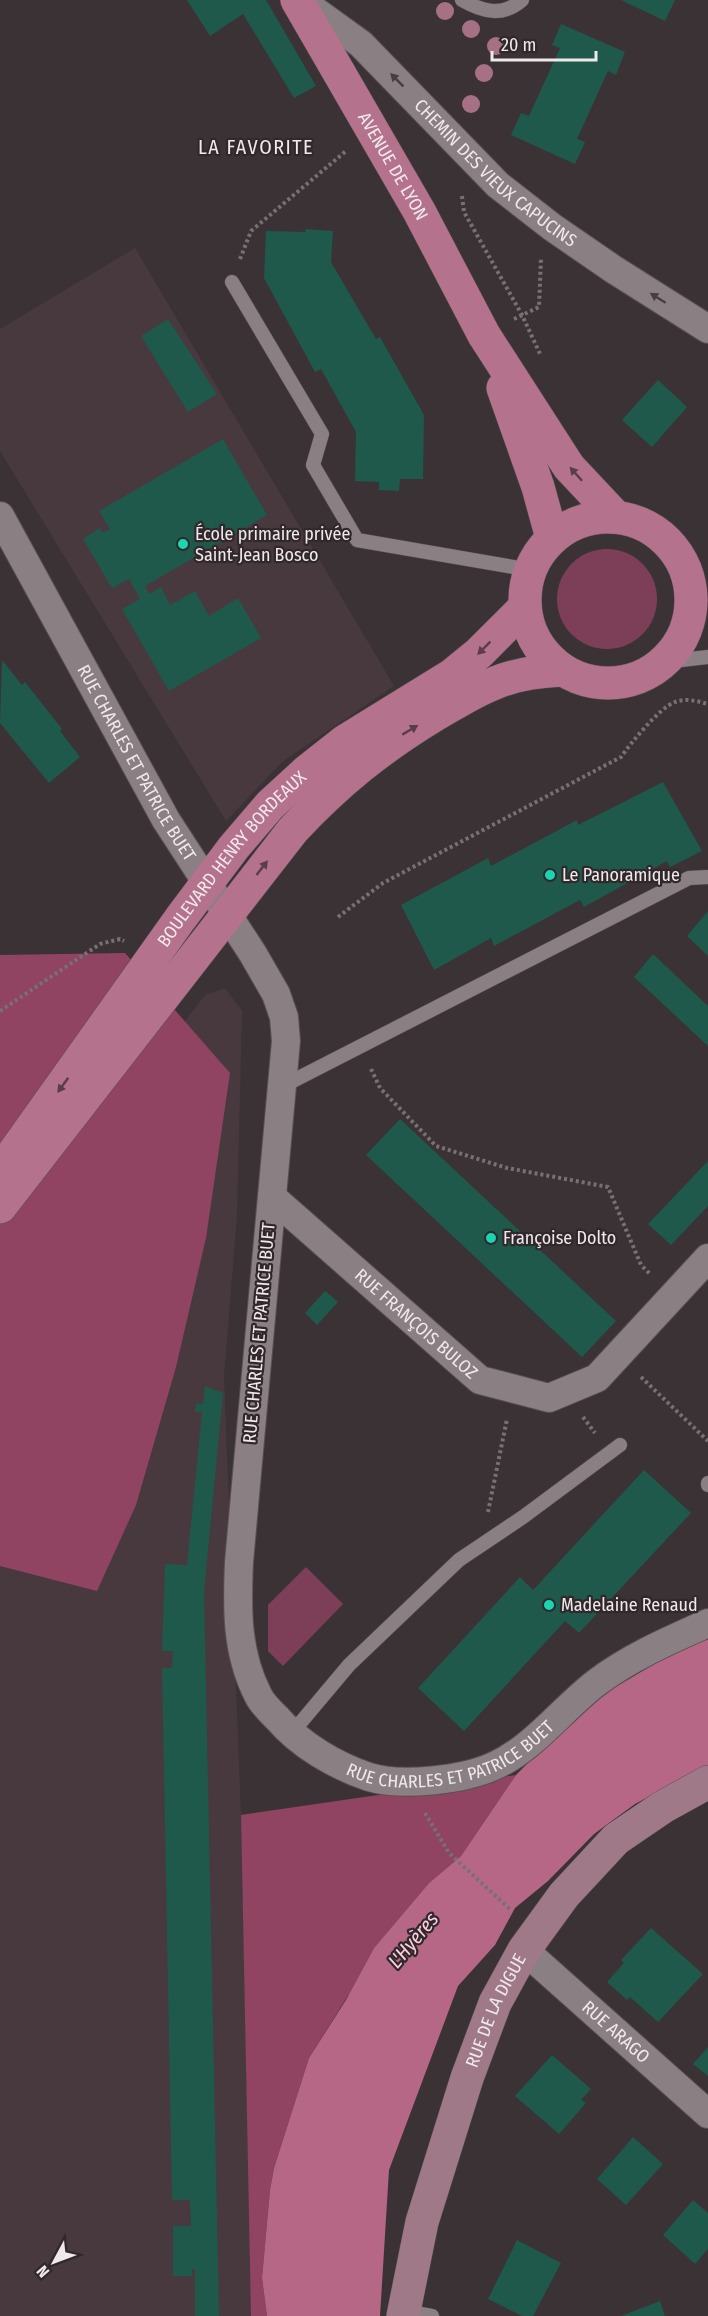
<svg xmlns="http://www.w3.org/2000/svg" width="708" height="2316" font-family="'Fira Sans Condensed',sans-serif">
  <rect width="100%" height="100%" fill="#3b3235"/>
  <g fill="#48393f">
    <path d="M135,248L394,686L283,761L226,821L0,451V329Z"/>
    <path d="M225,988L242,1011L237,1216L224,1376L241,1815L252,2316H0V1259L70,1172L205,995Z"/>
  </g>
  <g fill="#7d3f57">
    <circle cx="607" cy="599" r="50"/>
    <path d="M306,1567L343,1604L283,1666L268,1651V1605Z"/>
  </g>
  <g fill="#904462">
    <path d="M125,953L230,1073L206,1238L176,1367L136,1505L97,1591L0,1566V955Z"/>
    <path d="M516,1775L461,1856L429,1883L374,1948L351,1991L309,2058L274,2168L270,2190L262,2278L267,2316H251L241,1815Z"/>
  </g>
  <path fill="#b76786" d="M708,1638V1765L635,1804L594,1834L548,1881L515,1908L495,1945L458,1986L389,2170L380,2316H267L262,2278L270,2190L274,2168L309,2058L346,2000L374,1948L429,1883L461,1856L516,1775L585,1705L673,1653Z"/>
  <g fill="#1e594b">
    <path d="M187,0H266L316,86L294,98L243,14L210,36Z"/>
    <path d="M621,0H675L665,21Z"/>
    <path d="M561,24L625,52L616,75L608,71L577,139L585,142L575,164L511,135L521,113L529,116L560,48L552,45Z"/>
    <path d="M305,229L333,231L331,262L376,339L380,337L424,415L423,479H400L399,491L379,490V482L355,481L356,432L321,369L315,372L264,278L266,231L306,232Z"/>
    <path d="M168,319L217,394L188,412L141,336Z"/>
    <path d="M658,380L687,407L652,447L622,420Z"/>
    <path d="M223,439L267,515L145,586L149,594L161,587L170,605L195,591L209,616L238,598L261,638L169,691L122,609L140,599L129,579L112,588L83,539L100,528L103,533L110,529L99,511Z"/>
    <path d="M2,660L22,685L25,682L62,729L60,731L80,757L49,783L0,723Z"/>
    <path d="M663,782L702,851L670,867L667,861L584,907L580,900L494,946L491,938L434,970L401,905L488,858L491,866L577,820L578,825Z"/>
    <path d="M708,911V956L687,936Z"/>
    <path d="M653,954L708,1006V1046L634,977Z"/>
    <path d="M400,1119L616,1321L582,1357L366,1155Z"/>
    <path d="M708,1161V1206L671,1245L648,1224Z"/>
    <path d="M325,1291L338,1302L317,1325L305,1313Z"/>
    <path d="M205,1386L223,1393L204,1592L219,2316H195V2269H192V2276H173V2226H191L190,2200H172L162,1668H172L173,1651H162L165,1564L187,1565L202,1412H195L196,1403L203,1404Z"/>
    <path d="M644,1470L691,1513L579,1633L565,1621L464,1731L418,1688L520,1577L533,1590Z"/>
    <path d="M651,1928L703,1974L658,2022L630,1997L627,2000L607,1982L624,1963L621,1960Z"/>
    <path d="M708,2047V2076L693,2064Z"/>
    <path d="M552,2055L591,2089L581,2100L586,2103L559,2134L515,2096Z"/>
    <path d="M633,2137L663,2164L626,2205L597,2179Z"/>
    <path d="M693,2200L708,2213V2249L695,2264L663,2235Z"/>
    <path d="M517,2240L561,2263L533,2316H522L488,2299Z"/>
    <path d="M660,2301L665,2316H621Z"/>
  </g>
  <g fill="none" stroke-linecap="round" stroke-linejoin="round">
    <defs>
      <g id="lane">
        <path d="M462,0C483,12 503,17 522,0"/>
        <path d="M232,282L322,434L313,465L357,540L531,570"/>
        <path d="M664,662L708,657"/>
        <path d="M281,1087L689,878L708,877"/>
        <path d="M708,1483V1485"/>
        <path d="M291,1734L349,1665L459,1560L523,1517L620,1445"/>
        <path d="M405,2311L432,2316"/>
      </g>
      <g id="street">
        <path id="s1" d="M300,0L361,44L498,185L552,227L613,269L708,329"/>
        <path id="s2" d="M0,516L166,820L253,954L276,994L284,1017L286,1041L239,1562C237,1608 236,1652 258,1695C262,1704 271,1712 278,1719C300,1745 336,1766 369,1777C402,1787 463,1780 494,1766C534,1748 562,1709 596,1683C630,1657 670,1640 708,1623"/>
        <path id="s3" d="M272,1197L480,1380L549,1398L597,1378L708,1258"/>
        <path id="s4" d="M524,1950L708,2114"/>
      </g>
      <g id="secondary">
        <path id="s5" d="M403,2316L422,2222L467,2078L495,2003L524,1950L564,1895L616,1839L663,1807L708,1782"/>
      </g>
      <g id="primary">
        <path id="s6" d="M297,0L419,211L484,335L569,467L616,517"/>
        <path d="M503,388L538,487L552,538"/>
        <circle cx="608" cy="600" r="83"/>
        <path id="s7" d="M0,1172L180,919L234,847L270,805L307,771L345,741L452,675L479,653L525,607"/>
        <path d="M0,1207L293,830C338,782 379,749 435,715C454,704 474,691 495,683C516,674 540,671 562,670"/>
      </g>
    </defs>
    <use href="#lane" stroke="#575053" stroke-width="15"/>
    <use href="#street" stroke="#575053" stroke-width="30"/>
    <use href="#secondary" stroke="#575053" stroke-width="34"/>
    <use href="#primary" stroke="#575053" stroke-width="34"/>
    <g stroke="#787072" stroke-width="4" stroke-dasharray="3 3" stroke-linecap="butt">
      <path d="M462,196L464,212L522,315L541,356"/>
      <path d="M240,259L251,231L346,151"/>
      <path d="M514,319L539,307L541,258"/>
      <path d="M338,917L383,883L621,757C631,743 659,708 675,702C686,698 697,701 708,704"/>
      <path d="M0,1011L100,944L120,939L124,941"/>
      <path d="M371,1069L380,1088L436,1146L507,1168L608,1187L641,1265L650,1274"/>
      <path d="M641,1377L708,1441"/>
      <path d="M583,1417L595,1433"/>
      <path d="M488,1512L507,1419"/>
      <path d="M425,1813L449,1853L511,1910"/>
    </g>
    <use href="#lane" stroke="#8a7f82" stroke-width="14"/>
    <use href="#street" stroke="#8a7f82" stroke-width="28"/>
    <use href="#secondary" stroke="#9f7987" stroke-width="33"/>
    <use href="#primary" stroke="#b5728c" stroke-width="33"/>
  </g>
  <g fill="#a67184">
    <circle cx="445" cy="11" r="9"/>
    <circle cx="471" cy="29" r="9"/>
    <circle cx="496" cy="46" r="9"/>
    <circle cx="484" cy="73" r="9"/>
    <circle cx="471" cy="104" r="9"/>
  </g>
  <defs><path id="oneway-solid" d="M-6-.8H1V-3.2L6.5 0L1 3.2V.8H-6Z" transform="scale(1.5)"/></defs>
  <g fill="#473e41">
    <use href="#oneway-solid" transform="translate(397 80) rotate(-135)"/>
    <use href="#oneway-solid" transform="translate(658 298) rotate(-148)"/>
  </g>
  <g fill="#593e48">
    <use href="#oneway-solid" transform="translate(576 474) rotate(-132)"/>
    <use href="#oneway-solid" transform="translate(484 648) rotate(135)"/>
    <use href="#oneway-solid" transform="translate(410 730) rotate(-31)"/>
    <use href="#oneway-solid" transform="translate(262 868) rotate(-52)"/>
    <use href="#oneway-solid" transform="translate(63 1085) rotate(126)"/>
  </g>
  <g fill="#1ad5b2" stroke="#31282b" stroke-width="2">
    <circle cx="183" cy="544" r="6"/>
    <circle cx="550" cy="875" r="6"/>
    <circle cx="491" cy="1238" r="6"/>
    <circle cx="549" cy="1605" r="6"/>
  </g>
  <g text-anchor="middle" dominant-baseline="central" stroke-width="4.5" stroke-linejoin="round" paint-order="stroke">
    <g font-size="18" fill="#efe9eb" stroke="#31282b">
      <text stroke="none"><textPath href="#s6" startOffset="192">AVENUE DE LYON</textPath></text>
      <text stroke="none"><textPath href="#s1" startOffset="262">CHEMIN DES VIEUX CAPUCINS</textPath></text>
      <text stroke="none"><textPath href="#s2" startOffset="282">RUE CHARLES ET PATRICE BUET</textPath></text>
      <text stroke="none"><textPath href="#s7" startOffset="390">BOULEVARD HENRY BORDEAUX</textPath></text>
      <text stroke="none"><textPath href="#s3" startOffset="192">RUE FRANÇOIS BULOZ</textPath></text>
      <text transform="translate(259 1333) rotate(-85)">RUE CHARLES ET PATRICE BUET</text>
      <text stroke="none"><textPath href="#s2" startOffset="1488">RUE CHARLES ET PATRICE BUET</textPath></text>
      <text stroke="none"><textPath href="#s5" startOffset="320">RUE DE LA DIGUE</textPath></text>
      <text stroke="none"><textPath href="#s4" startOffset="123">RUE ARAGO</textPath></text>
    </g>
    <g font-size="18" fill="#efe9eb" stroke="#31282b" text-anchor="start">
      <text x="195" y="534">École primaire privée<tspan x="195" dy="21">Saint-Jean Bosco</tspan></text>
      <text x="562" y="875">Le Panoramique</text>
      <text x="503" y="1238">Françoise Dolto</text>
      <text x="561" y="1605">Madelaine Renaud</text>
    </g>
    <g font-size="20" letter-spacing="1.5" fill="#efe9eb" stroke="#31282b">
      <text x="256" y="147">LA FAVORITE</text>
    </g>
    <g font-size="20" font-style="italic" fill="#fecfdf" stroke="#31282b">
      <text transform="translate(413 1940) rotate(-50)">L'Hyères</text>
    </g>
  </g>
  <g transform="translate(54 2262) rotate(229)" stroke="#31282b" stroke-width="4.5" paint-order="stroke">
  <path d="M0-4.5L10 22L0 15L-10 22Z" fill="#efe9eb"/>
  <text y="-9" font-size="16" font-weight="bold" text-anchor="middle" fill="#efe9eb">N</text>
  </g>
  <path d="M492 51v9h104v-9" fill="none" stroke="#efe9eb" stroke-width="3"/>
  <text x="501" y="51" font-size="18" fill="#efe9eb" stroke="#31282b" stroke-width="4.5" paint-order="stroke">20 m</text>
</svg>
